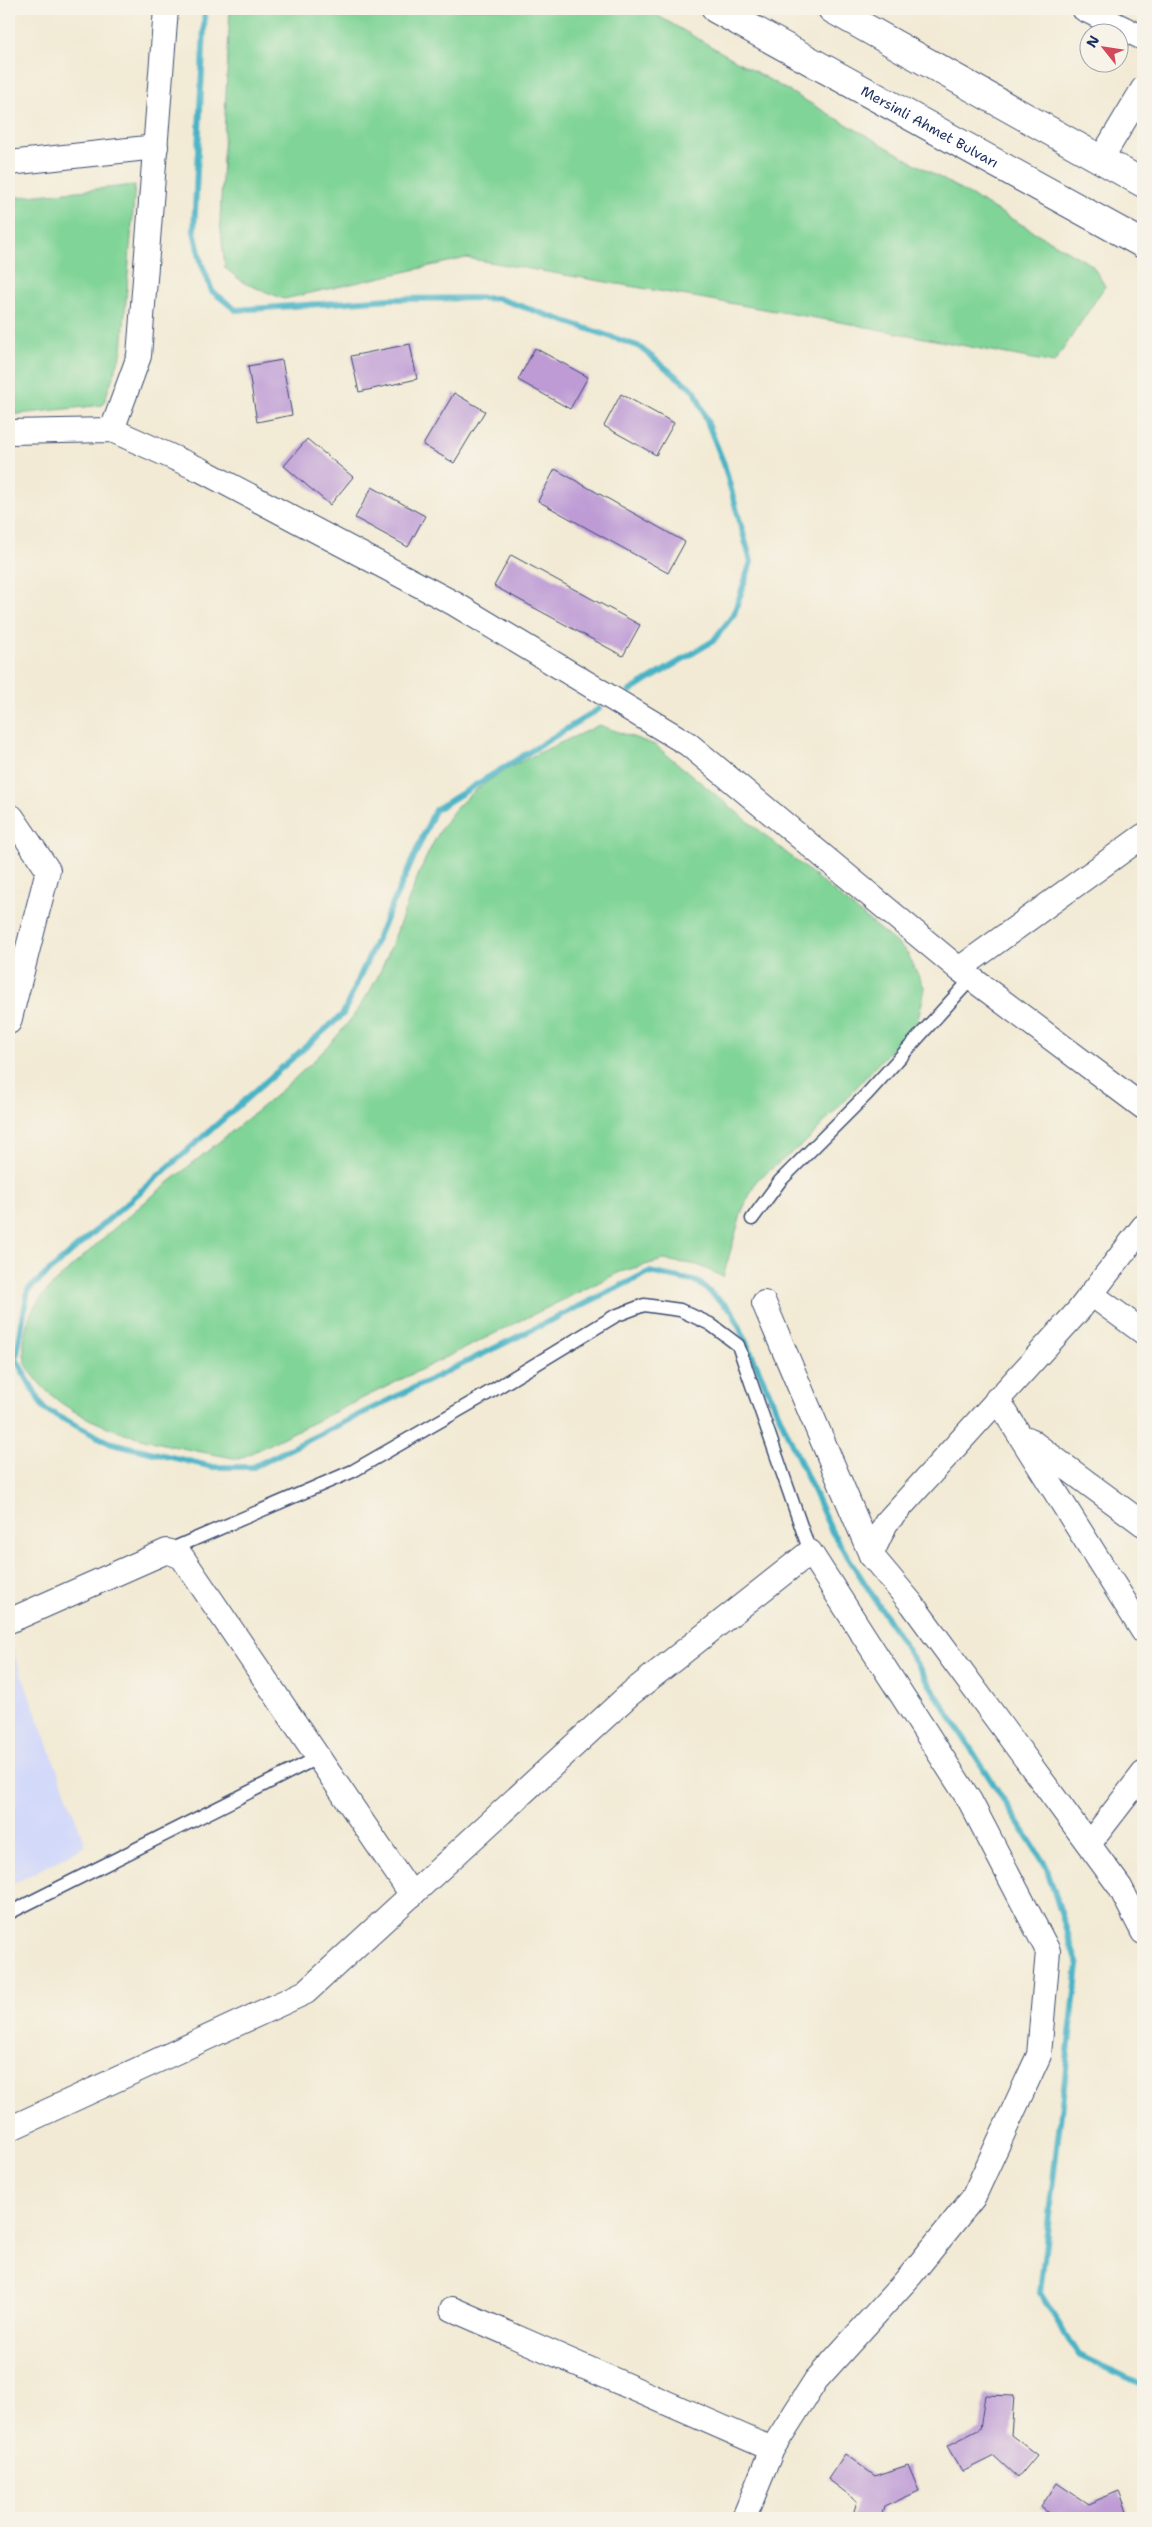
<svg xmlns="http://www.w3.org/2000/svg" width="1152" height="2527" font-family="'Shantell Sans',sans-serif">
  <rect width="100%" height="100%" fill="#f7f3e8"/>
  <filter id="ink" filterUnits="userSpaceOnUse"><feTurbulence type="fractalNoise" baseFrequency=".02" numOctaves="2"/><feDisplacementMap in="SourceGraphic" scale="10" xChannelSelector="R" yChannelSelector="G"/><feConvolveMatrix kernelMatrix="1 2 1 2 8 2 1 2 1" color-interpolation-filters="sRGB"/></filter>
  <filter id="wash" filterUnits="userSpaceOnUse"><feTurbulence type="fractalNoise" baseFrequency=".0096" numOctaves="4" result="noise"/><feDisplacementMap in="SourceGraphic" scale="20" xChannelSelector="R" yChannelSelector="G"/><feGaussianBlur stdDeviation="1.12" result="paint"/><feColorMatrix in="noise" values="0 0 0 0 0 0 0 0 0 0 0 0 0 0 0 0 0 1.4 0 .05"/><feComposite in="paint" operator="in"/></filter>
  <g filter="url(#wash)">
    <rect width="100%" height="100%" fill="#f2ead4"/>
    <path fill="#d3d9f9" d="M12,1649L86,1846L9,1886V1650Z"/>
    <g fill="#80d497" stroke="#4e827a">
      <path d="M230,9H646L1092,265L1105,286L1054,363L851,324L466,258L284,299L244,283L225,268L220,222Z"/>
      <path d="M135,185L122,351L103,405L9,415V198Z"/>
      <path d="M599,725L655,745L906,951L925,989L918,1020L809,1139L756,1181L742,1211L723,1277L698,1265L663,1260L620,1272L239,1459C176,1447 72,1432 33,1375C30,1371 26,1366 25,1361C22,1345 25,1325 32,1311C43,1290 70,1269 87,1253C152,1192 225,1140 292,1081C326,1050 357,1018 378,976C404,924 423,837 465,799C503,765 554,747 599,725Z"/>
    </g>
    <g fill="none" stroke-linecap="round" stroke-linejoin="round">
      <g stroke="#48b3c6" stroke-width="6">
        <path d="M205,9L194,231L201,262L212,291L236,310L390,299L497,298L638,346L695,391L724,464L751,562L734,614L713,641L630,691"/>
        <path d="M599,709L435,810L343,1014L28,1290L16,1359L44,1409L108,1442L213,1467H253L649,1272L698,1282L732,1311L832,1532L1046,1866L1078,1966L1040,2293L1078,2355L1143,2385"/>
      </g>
    </g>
    <g id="blocks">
      <g fill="#be9bd5">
        <path d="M410,344L417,379L359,392L351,356Z"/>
        <path d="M535,348L588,377L570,409L518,380Z"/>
        <path d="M282,360L292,415L257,422L248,366Z"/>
        <path d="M454,393L485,411L454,463L423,445Z"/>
        <path d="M621,394L674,423L656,455L604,426Z"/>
        <path d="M307,439L353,477L330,505L284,466Z"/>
        <path d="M555,469L685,542L668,573L538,501Z"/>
        <path d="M372,487L425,516L408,547L355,518Z"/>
        <path d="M511,555L640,625L623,656L494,586Z"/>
        <path d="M985,2395L1014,2396L1011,2435L1037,2455L1018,2478L994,2456L962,2472L947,2446L980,2429Z"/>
        <path d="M845,2454L875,2476L908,2465L919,2491L884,2507L881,2518H852L857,2501L828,2479Z"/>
        <path d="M1057,2483L1088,2504L1119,2491L1130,2518H1054L1041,2507Z"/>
      </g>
    </g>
  </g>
  <g filter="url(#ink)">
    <use href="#blocks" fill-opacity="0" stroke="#3b4b70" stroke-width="1"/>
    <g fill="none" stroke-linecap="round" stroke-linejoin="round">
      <defs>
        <g id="lane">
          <path d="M752,1219L780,1181L867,1094L971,979"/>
          <path d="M167,1551L353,1471L480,1398L615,1316L644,1305L680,1310L710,1324L738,1345L810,1552"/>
          <path d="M9,1913L319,1757"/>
        </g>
        <g id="street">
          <path d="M1084,9L1143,38"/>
          <path d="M1101,159L1143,89"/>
          <path d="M9,163L156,147"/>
          <path d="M112,430L139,356L166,9"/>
          <path d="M9,432L112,430L201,470L455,604L688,744L959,969L1143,1107"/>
          <path d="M9,816L12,817L48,870L9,1022"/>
          <path d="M959,969L1143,836"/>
          <path d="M1091,1294L1143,1332"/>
          <path d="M764,1303L871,1555L912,1604L1120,1887L1143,1932"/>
          <path d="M997,1399L1143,1631"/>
          <path d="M1028,1439L1143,1524"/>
          <path d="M871,1555L886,1523L1079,1310L1143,1227"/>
          <path d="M9,1621L167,1551L182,1557L412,1895"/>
          <path d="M1089,1844L1143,1774"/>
          <path d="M9,2129L306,1992L630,1694L810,1552L970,1801L1048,1951L1039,2055L973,2198L910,2276L816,2380L772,2449L744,2518"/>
          <path d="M452,2309L772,2449"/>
        </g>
        <g id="secondary">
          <path id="s1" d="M716,9L1143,244"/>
          <path d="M832,9L1143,183"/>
        </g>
      </defs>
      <use href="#lane" stroke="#3b4b70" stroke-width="15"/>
      <use href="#street" stroke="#3b4b70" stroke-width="26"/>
      <use href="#secondary" stroke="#3b4b70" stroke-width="30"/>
      <use href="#lane" stroke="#fff" stroke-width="12"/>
      <use href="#street" stroke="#fff" stroke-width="24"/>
      <use href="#secondary" stroke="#fff" stroke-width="28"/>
    </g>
  </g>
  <g text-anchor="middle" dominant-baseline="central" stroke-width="4" stroke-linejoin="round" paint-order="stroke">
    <g font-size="14" fill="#1b2f5e" stroke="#f7f3e8">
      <text stroke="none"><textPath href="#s1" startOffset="244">Mersinli Ahmet Bulvarı</textPath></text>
    </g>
  </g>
  <rect width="1152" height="2527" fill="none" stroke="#f7f3e8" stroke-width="30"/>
  <g transform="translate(1104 48) rotate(300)"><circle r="24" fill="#f7f3e8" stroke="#9fa5b1"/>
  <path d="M0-4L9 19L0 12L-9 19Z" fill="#d1495b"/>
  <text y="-8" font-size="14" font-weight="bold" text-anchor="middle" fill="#1b2f5e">N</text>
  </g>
</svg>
